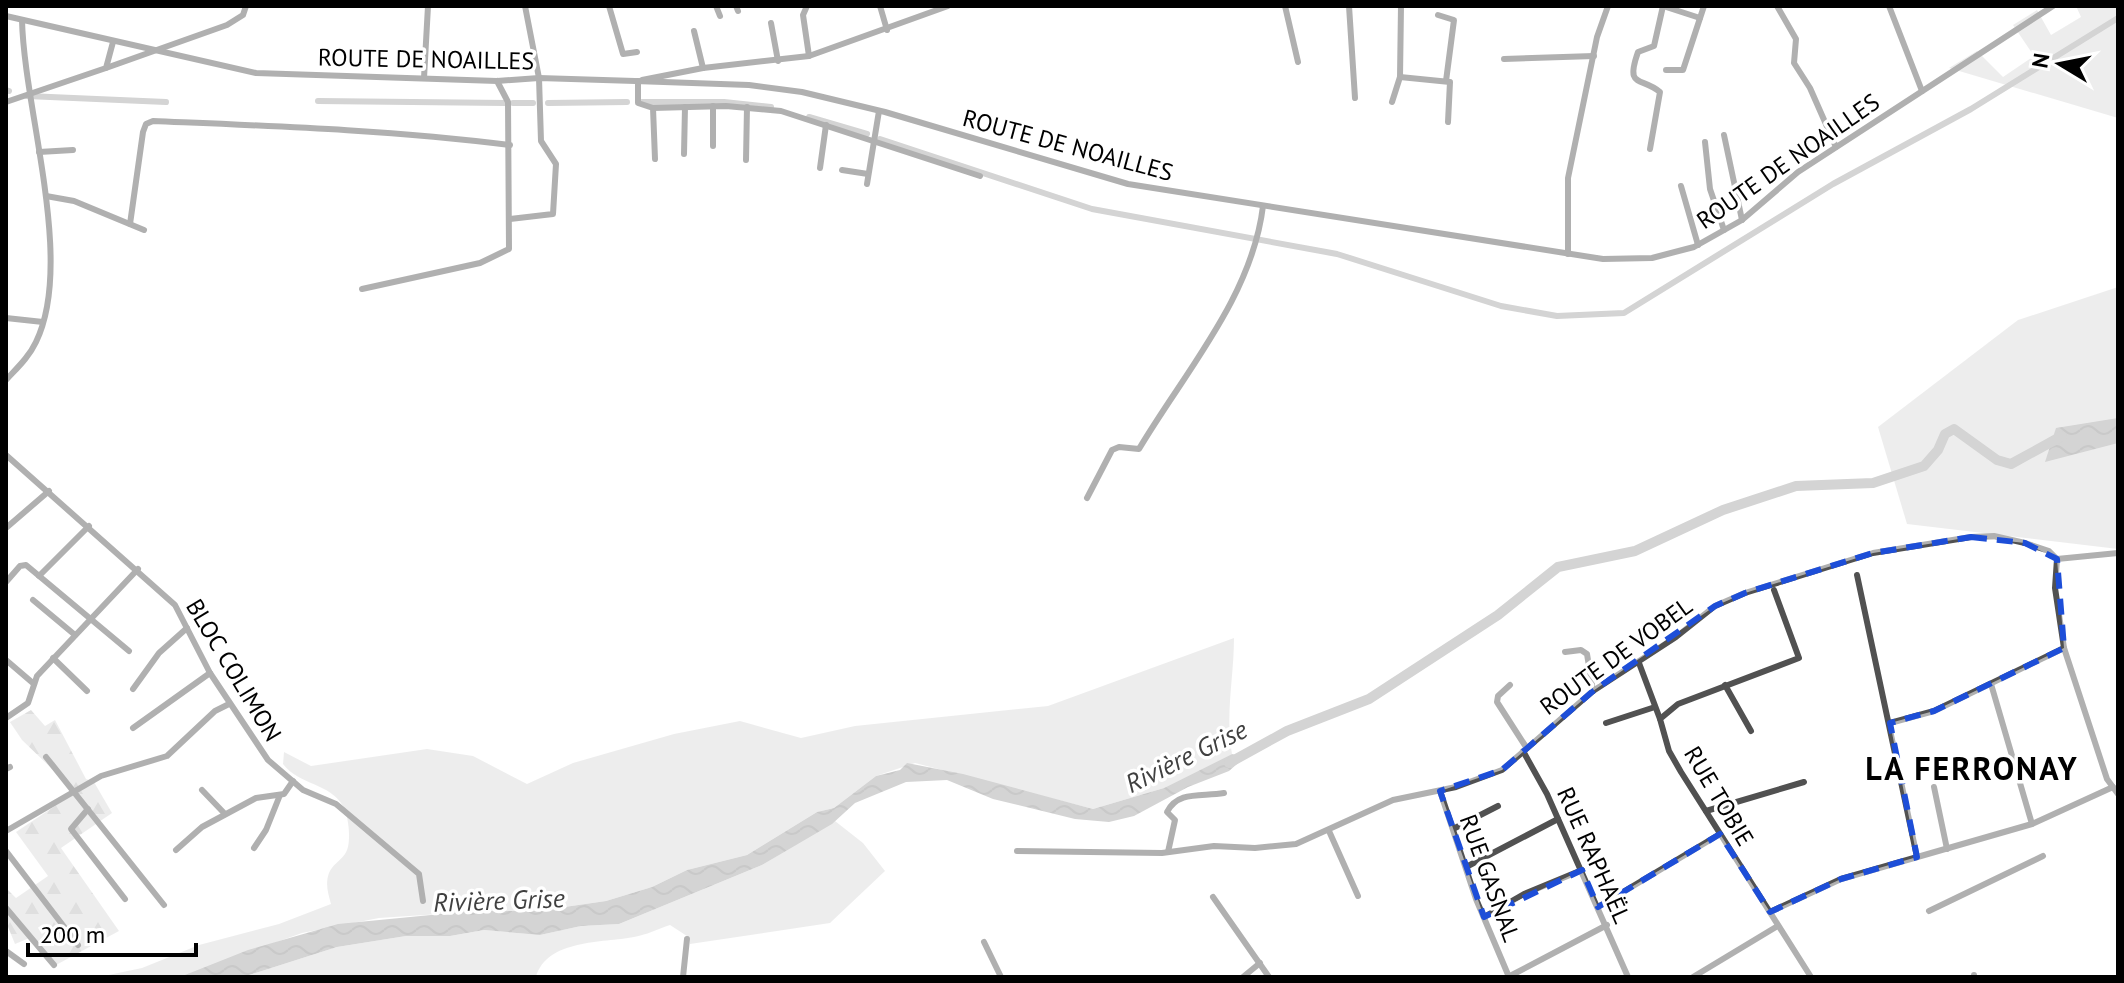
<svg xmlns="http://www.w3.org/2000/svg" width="2124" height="983" font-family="'PT Sans',sans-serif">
  <defs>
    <pattern id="forest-firs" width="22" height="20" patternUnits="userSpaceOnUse" patternTransform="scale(2)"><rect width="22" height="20" fill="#d8d8d8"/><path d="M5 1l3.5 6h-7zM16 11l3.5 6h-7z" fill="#b8b8b8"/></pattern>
    <pattern id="water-waves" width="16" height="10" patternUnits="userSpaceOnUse" patternTransform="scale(2)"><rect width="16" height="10" fill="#9f9f9f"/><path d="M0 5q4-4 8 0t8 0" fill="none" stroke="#878787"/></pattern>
  </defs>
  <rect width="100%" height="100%" fill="#fff"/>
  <g fill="#d8d8d8">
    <path d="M2076,6H2118V118L1949,68L1977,51L2003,77L2034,56L2013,25L2037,10L2051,35L2081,17Z"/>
    <path d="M2118,287V549L1907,524L1878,427L2018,320Z"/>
    <path d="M1234,638C1234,677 1225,714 1232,754L1164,788L1093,809L915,763L876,776L834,808L817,812L747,855L687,870L652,887L606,901L537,911H486L379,918L302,933L180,977H99L142,968L199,945L279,924L331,904C328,893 325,884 329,873C332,865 340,861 345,854C352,845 349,816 343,806C330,783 299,785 283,764L284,752L311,766L427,749L473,756L527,784L573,763L674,734L740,721L801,738L855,726L1048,706Z"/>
    <path d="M835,821L863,843L885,871L830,923L690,944V938L670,925C658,929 646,935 634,937C603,943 547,939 536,977H243L337,947L406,936H450L484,930L540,935L581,926L619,924L762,865Z"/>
  </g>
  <path fill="url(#forest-firs)" d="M31,710L45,726L55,720L86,779L94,782L112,813L61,848L119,931L56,965L32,937L15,944L6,922V888L16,898L48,876L16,832L76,792L22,740L10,722Z"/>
  <g fill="url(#water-waves)">
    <path d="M2118,418V443L2045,462L2056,428Z"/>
    <path d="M1232,754L1245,757L1229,771L1188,787L1134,816L1109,822L1075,819L993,799L947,780L906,782L855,803L832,824L762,865L619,924L581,926L540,935L484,930L450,936H406L337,947L243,977H180L248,950L338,924L472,911H537L606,901L652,887L687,870L747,855L817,812L834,808L876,776L900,770L907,763L963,774L1093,809L1164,788Z"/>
  </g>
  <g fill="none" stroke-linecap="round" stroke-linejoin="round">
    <g stroke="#9f9f9f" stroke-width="6">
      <path d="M6,90L9,91"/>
      <path d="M27,96L166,102"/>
      <path d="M318,101L506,103"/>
      <path d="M642,102H724L771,107"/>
      <path d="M513,103H533"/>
      <path d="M548,103L627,102"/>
      <path d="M809,117L867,134"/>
      <path d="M880,139L1092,209L1337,254L1501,306L1557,316L1624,313L1833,184L1971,109L2118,18"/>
    </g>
    <path stroke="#9f9f9f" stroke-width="10" d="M1229,763L1287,731L1369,699L1498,615L1558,567L1635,551L1723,510L1796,486L1873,483L1924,466L1938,450L1945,434L1954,429L1997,460L2011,464L2062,436"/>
    <g stroke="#515151" stroke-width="6">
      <path d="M609,6L623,54L637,52"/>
      <path d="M716,6L720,16"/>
      <path d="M736,6L738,11"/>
      <path d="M807,6L803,15L809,56"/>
      <path d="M880,6L887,30"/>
      <path d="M1285,6L1298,62"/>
      <path d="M1349,6L1355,98"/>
      <path d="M1663,6L1700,18"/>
      <path d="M1777,6L1796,39L1794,63L1810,88L1836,147"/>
      <path d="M1889,6L1922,91"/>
      <path d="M1438,15L1454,20L1446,81"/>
      <path d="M6,16L256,73L497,81L539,78L635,81L749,85L802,92L885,112L1128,184L1603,259L1652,258L1694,247L1742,220L1798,172L2053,6"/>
      <path d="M771,23L778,61"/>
      <path d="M694,31L703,68"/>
      <path d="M1504,59L1594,56"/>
      <path d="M106,68L227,25L243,15L246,6"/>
      <path d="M1666,70H1683L1704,6"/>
      <path d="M1400,77L1450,82L1448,122"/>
      <path d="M424,78L428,6"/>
      <path d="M642,80L703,68L809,56L948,6"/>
      <path d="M638,81V103L653,108L655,159"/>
      <path d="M6,102L106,68L113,42"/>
      <path d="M1392,102L1400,77L1401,6"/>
      <path d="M653,108L726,106L781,111L980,176"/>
      <path d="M1724,135L1742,220"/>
      <path d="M1705,142L1710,189L1724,230"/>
      <path d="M713,146V106"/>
      <path d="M1650,149L1660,92C1641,76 1625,89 1638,52L1654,46L1663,6"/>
      <path d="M39,152L73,150"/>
      <path d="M684,154L685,107"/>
      <path d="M746,160L747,107"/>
      <path d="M820,168L826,125"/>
      <path d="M842,170L868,174"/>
      <path d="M867,184L879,111"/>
      <path d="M1681,186L1698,245"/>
      <path d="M46,196L74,201L144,230"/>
      <path d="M510,219L553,214L556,164L541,141L539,78L525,6"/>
      <path d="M130,224L143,132L146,124L153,121C272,126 392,130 510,145"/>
      <path d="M1568,254V178L1597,37L1608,6"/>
      <path d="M362,289L480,263L509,249L508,102L497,81"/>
      <path d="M6,318L43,322"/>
      <path d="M6,380C17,368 29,357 36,342C75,262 24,110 22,20"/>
      <path d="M6,455L175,605L210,673L268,760L303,790L336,804L419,874L423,901"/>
      <path d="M1087,498L1112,450L1119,447L1139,449C1184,373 1252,297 1263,206"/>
      <path d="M6,528L49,491"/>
      <path d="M2057,559L2055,588L2064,648L2107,779L2118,794"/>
      <path d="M2057,559L2118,553"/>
      <path d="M1857,575L1917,857"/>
      <path d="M39,576L89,526"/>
      <path d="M6,582L20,566L26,565L129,651"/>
      <path d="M1774,590L1799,658L1678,704L1660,719L1669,751L1681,772L1811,977"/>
      <path d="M33,600L75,635"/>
      <path d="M1565,652L1581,650L1587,654L1593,691"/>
      <path d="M53,658L87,691"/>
      <path d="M6,660L34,684"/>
      <path d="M1639,663L1660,719"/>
      <path d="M1991,684L2032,824"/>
      <path d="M1510,685L1498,696L1497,702L1526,747"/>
      <path d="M1725,685L1751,731"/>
      <path d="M133,689L159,653L187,628"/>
      <path d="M6,718L28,703L37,676L138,569"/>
      <path d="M1606,723L1655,707"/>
      <path d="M1890,723L1934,711L2064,648"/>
      <path d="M133,728L210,673"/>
      <path d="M1523,751L1547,794L1628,977"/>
      <path d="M46,757L164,905"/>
      <path d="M6,769L10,767"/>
      <path d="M1934,787L1947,849"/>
      <path d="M202,790L225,814"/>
      <path d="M1440,791L1476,899L1509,977"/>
      <path d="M88,809L71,829L125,899"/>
      <path d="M1706,811L1804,782"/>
      <path d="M1453,829L1498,806"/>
      <path d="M6,831L101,776L167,756L215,711L229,704"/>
      <path d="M1329,831L1358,896"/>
      <path d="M254,848L266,830L280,795"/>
      <path d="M176,850L202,827L256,798L284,794L293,781"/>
      <path d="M6,851L78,945"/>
      <path d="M1017,851L1162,853L1214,846L1255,848L1296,844L1393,800L1456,787L1502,770L1593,691L1676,637L1715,606L1745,593L1873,553L1971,537L1994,536L2025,543L2049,551L2057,559"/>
      <path d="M1168,852L1175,820L1167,812C1178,790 1202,797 1224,793"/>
      <path d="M1468,866L1558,819"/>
      <path d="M1213,897L1269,977"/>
      <path d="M1598,907L1720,834"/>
      <path d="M6,908L54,965"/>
      <path d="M1929,911L2043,856"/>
      <path d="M1770,912L1841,879L2032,824L2113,787"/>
      <path d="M1484,917L1524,894L1582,870"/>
      <path d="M984,942L1001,977"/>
      <path d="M6,951L24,964"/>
      <path d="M1974,975V977"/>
      <path d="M683,977L687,939"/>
      <path d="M1243,977L1260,963"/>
      <path d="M1508,977L1607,925"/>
      <path d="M1693,977L1776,927"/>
    </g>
  </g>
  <path d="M0 0H2124V983H0ZM1971,537L2025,543L2057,559L2064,648L1934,711L1890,723L1917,857L1841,879L1770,912L1720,834L1598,907L1582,870L1484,917L1440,791L1502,770L1593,691L1715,606L1745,593L1873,553Z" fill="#fff" fill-opacity=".55" fill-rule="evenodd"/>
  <path fill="none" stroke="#1d4ed8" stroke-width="6" stroke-dasharray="16 10" stroke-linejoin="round" d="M1971,537L2025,543L2057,559L2064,648L1934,711L1890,723L1917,857L1841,879L1770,912L1720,834L1598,907L1582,870L1484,917L1440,791L1502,770L1593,691L1715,606L1745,593L1873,553Z"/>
  <g text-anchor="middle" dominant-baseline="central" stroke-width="7" stroke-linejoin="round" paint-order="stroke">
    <g font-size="24" fill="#000" stroke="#fff">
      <text transform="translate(426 59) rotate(1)">ROUTE DE NOAILLES</text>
      <text transform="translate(1068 145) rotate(15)">ROUTE DE NOAILLES</text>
      <text transform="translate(1788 161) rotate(-35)">ROUTE DE NOAILLES</text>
      <text transform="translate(1616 656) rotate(-36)">ROUTE DE VOBEL</text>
      <text transform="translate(234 670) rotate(59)">BLOC COLIMON</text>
      <text transform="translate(1719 796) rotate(59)">RUE TOBIE</text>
      <text transform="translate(1594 855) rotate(66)">RUE RAPHAËL</text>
      <text transform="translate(1490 878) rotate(70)">RUE GASNAL</text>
    </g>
    <g font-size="26" font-style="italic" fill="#404040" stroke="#fff">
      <text transform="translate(1186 756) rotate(-26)">Rivière Grise</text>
      <text transform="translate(499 900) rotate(-2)">Rivière Grise</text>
    </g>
    <g font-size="32" font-weight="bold" letter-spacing="2" fill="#000" stroke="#fff">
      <text x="1972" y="768">LA FERRONAY</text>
    </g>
  </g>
  <rect width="2124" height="983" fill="none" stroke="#000000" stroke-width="16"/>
  <g transform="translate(2060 64) rotate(280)" stroke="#ffffff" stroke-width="6" paint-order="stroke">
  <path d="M0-6L14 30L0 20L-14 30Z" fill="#000000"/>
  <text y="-12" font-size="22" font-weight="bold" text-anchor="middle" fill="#000000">N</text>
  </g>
  <path d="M28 943v12h168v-12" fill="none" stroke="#000000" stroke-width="4"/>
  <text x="40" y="943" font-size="24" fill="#000000" stroke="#ffffff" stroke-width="6" paint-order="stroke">200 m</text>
</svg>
